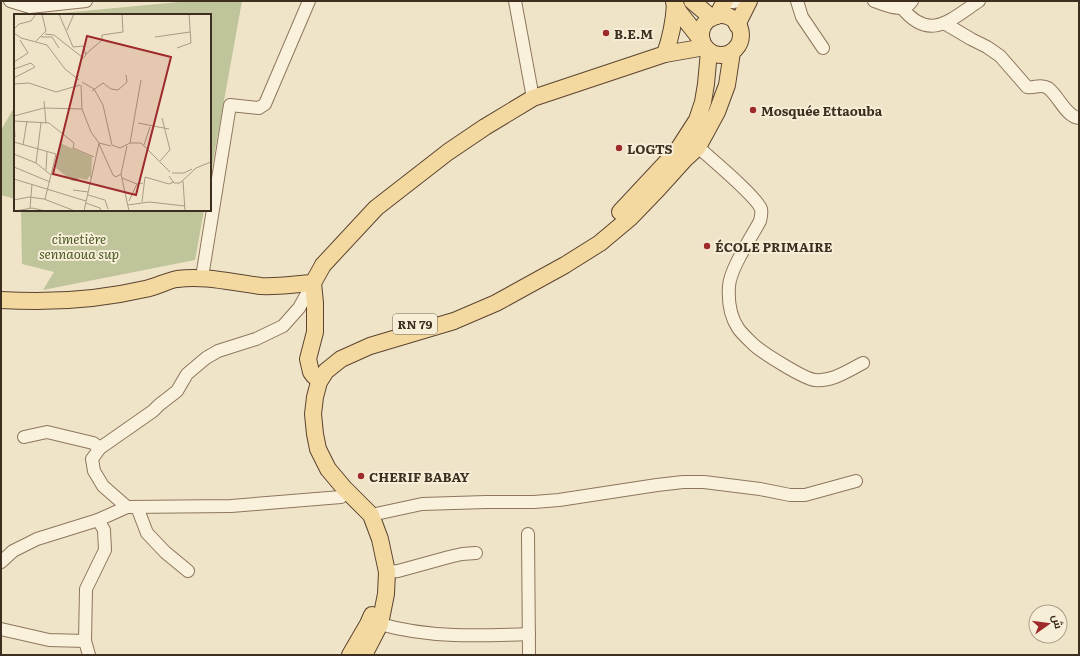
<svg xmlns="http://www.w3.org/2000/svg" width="1080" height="656" font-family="Literata,Cairo,serif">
  <rect width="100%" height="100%" fill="#f0e4c8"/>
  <g fill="#bfc49a">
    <path d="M190,1H242L210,178V15H50L51,14Z"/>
    <path d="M15,106V199L1,195V130Z"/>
    <path d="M21,210H204L195,260L43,290L54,272L22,264Z"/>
  </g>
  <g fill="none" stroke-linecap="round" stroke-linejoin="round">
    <defs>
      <g id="minor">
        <path d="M10,1L30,7L86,1"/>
        <path d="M515,1L533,98"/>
        <path d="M797,1L802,17L823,48"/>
        <path d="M874,1C887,5 903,14 912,1"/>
        <path d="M724,3L741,1"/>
        <path d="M902,8C930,42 950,20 979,1"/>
        <path d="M944,23L971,39L987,47L1000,56L1027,87C1034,89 1040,83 1048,88C1058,95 1066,117 1079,118"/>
        <path d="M691,144L698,147C710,158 757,197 761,209C762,213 761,217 760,221C751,238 730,269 729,286C728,300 730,316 738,328C742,334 749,340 754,345C763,353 804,379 815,380C832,382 849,370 863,363"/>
        <path d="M202,277L230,105L259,108L265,104L309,1"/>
        <path d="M24,437L47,432L93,443L100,448"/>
        <path d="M127,507L103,486L94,471L92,459L100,448L153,411L159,405L177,391L187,374L206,358L218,351L256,339L283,326L299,308L313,283"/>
        <path d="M137,507L147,533L165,552L188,571"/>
        <path d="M371,515L422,504L486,502H534L559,500L657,485L683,482H704L760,489L790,495H805L856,481"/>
        <path d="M528,534L529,655"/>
        <path d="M1,562L13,551L37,539L98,520L127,507L231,506L341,497"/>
        <path d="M387,572L398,571L449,557L462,554L476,553"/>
        <path d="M380,624C428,638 479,636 529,634"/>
        <path d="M1,629L49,640L85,641"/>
        <path d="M89,655L85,641L86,589L105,550L104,530L98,520"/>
      </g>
      <g id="major">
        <path d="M692,1L712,18"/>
        <path d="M674,2L679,12L702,41"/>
        <circle cx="721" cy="35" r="20"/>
        <path d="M717,16L725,1"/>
        <path d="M737,25L749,1"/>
        <path d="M665,54C671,37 674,22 675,4"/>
        <path d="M620,212L677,151L697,120L703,102L706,84L709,51"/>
        <path d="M1,300C49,303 98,300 145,289C156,287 166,281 177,279C206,275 233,283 261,286C279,287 295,284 313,283"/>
        <path d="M314,376L311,372L308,359L315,332V303L313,283L323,265L376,208L448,152L485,127L533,98L665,54L705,47"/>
        <path d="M350,655L368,624L372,615"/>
        <path d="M364,655L380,624L386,594L387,572L380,539L371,515L344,488L328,469L318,449L315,434L313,414L315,397L319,382L326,371L341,359L370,346L454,321L496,303L565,265L600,243L631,217L658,189L686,158L698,147L717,112L727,85L732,52"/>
      </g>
    </defs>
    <use href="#minor" stroke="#8d765c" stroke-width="14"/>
    <use href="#major" stroke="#5b4430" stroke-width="18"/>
    <use href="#minor" stroke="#faf1dc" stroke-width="12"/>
    <use href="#major" stroke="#f3d9a0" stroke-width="16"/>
  </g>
  <g fill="#9e2a2b" stroke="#f7eed8" stroke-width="1.5">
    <circle cx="606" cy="33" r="4"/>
    <circle cx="753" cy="110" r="4"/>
    <circle cx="619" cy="148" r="4"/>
    <circle cx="707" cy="246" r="4"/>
    <circle cx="361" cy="476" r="4"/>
  </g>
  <g text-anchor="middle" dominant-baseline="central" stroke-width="4" stroke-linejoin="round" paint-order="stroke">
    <rect fill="#f7eed8" stroke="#756857" stroke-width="1" x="393" y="314" width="44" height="20" rx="3"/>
    <g font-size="12" font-weight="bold" fill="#3d2e20">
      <text x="415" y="324">RN 79</text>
    </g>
    <g font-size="13" font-weight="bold" fill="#3d2e20" stroke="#f7eed8" text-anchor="start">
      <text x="614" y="33">B.E.M</text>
      <text x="761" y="110">Mosquée Ettaouba</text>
      <text x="627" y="148">LOGTS</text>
      <text x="715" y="246">ÉCOLE PRIMAIRE</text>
      <text x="369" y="476">CHERIF BABAY</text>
    </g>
    <g font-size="13" font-style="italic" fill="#4d5a26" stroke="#f7eed8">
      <text x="79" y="238">cimetière<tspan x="79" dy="15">sennaoua sup</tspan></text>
    </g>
  </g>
  <g transform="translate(14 14)">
    <rect width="197" height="197" fill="#f0e4c8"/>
    <path d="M46,129L78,143L77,164L75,162L73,166L65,164L63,167H58L42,154Z" fill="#bfc49a"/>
    <path fill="none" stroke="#a89b85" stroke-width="1" d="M45,0L59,33M0,15L5,10L17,7L22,0M53,16L60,0M0,19L7,24L33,31L51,55L65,66M31,20L40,21L68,43L62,65M27,23H38L45,34M141,23L176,18M22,27L32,17L28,0M59,33L69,32L72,41L68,45M163,34L177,29L175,0M72,40L88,26V21L109,18L108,0M0,48L14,39L6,26M0,55L17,49L21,53L0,64M68,68L80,75L89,91L98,131L106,134L116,129H127L156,158M0,70L15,69L42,78L66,71M67,71L68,95L77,118L85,129L97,132M78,77L89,69L97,75L104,76L113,68L112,61M30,87L32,109M0,102L30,94L68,95M0,107L35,109L60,129L59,134L80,143M0,107L1,123M124,109L155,115M0,128L42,140L37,161M116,129L127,66M85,130L99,161L102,163L107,160M9,131L13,107M130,131L136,113M113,132L107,160L115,197M0,140L22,149L37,161L31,185M146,147L156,136L148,104M22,149L27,109M0,153L36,168M32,156L33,138M158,159H170L178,155M155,162L160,169H166L182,154L197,148M108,164L123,170L129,169M0,165L72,187M169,167L171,197M59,176L74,178M74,181L91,186L94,195M0,186L15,183L30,185L61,197M115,187L123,170M128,188L131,163L155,170L160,168M72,189L86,194L87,197M114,191L135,188L171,192M16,194L18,170M2,197L18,194L32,197M70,197L85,129"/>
    <path fill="#9e2a2b" fill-opacity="0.15" stroke="#9e2a2b" stroke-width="2" d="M73,22L157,43L122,181L39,160Z"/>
    <rect width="197" height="197" fill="none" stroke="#3d2e20" stroke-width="2"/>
  </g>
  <rect width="1080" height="656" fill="none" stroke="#3d2e20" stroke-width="4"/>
  <g transform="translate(1048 624) rotate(76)"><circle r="19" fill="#f7eed8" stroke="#ada18e"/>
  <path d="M0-3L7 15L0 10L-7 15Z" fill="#9e2a2b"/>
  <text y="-6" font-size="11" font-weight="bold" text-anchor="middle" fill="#3d2e20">ش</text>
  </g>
</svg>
